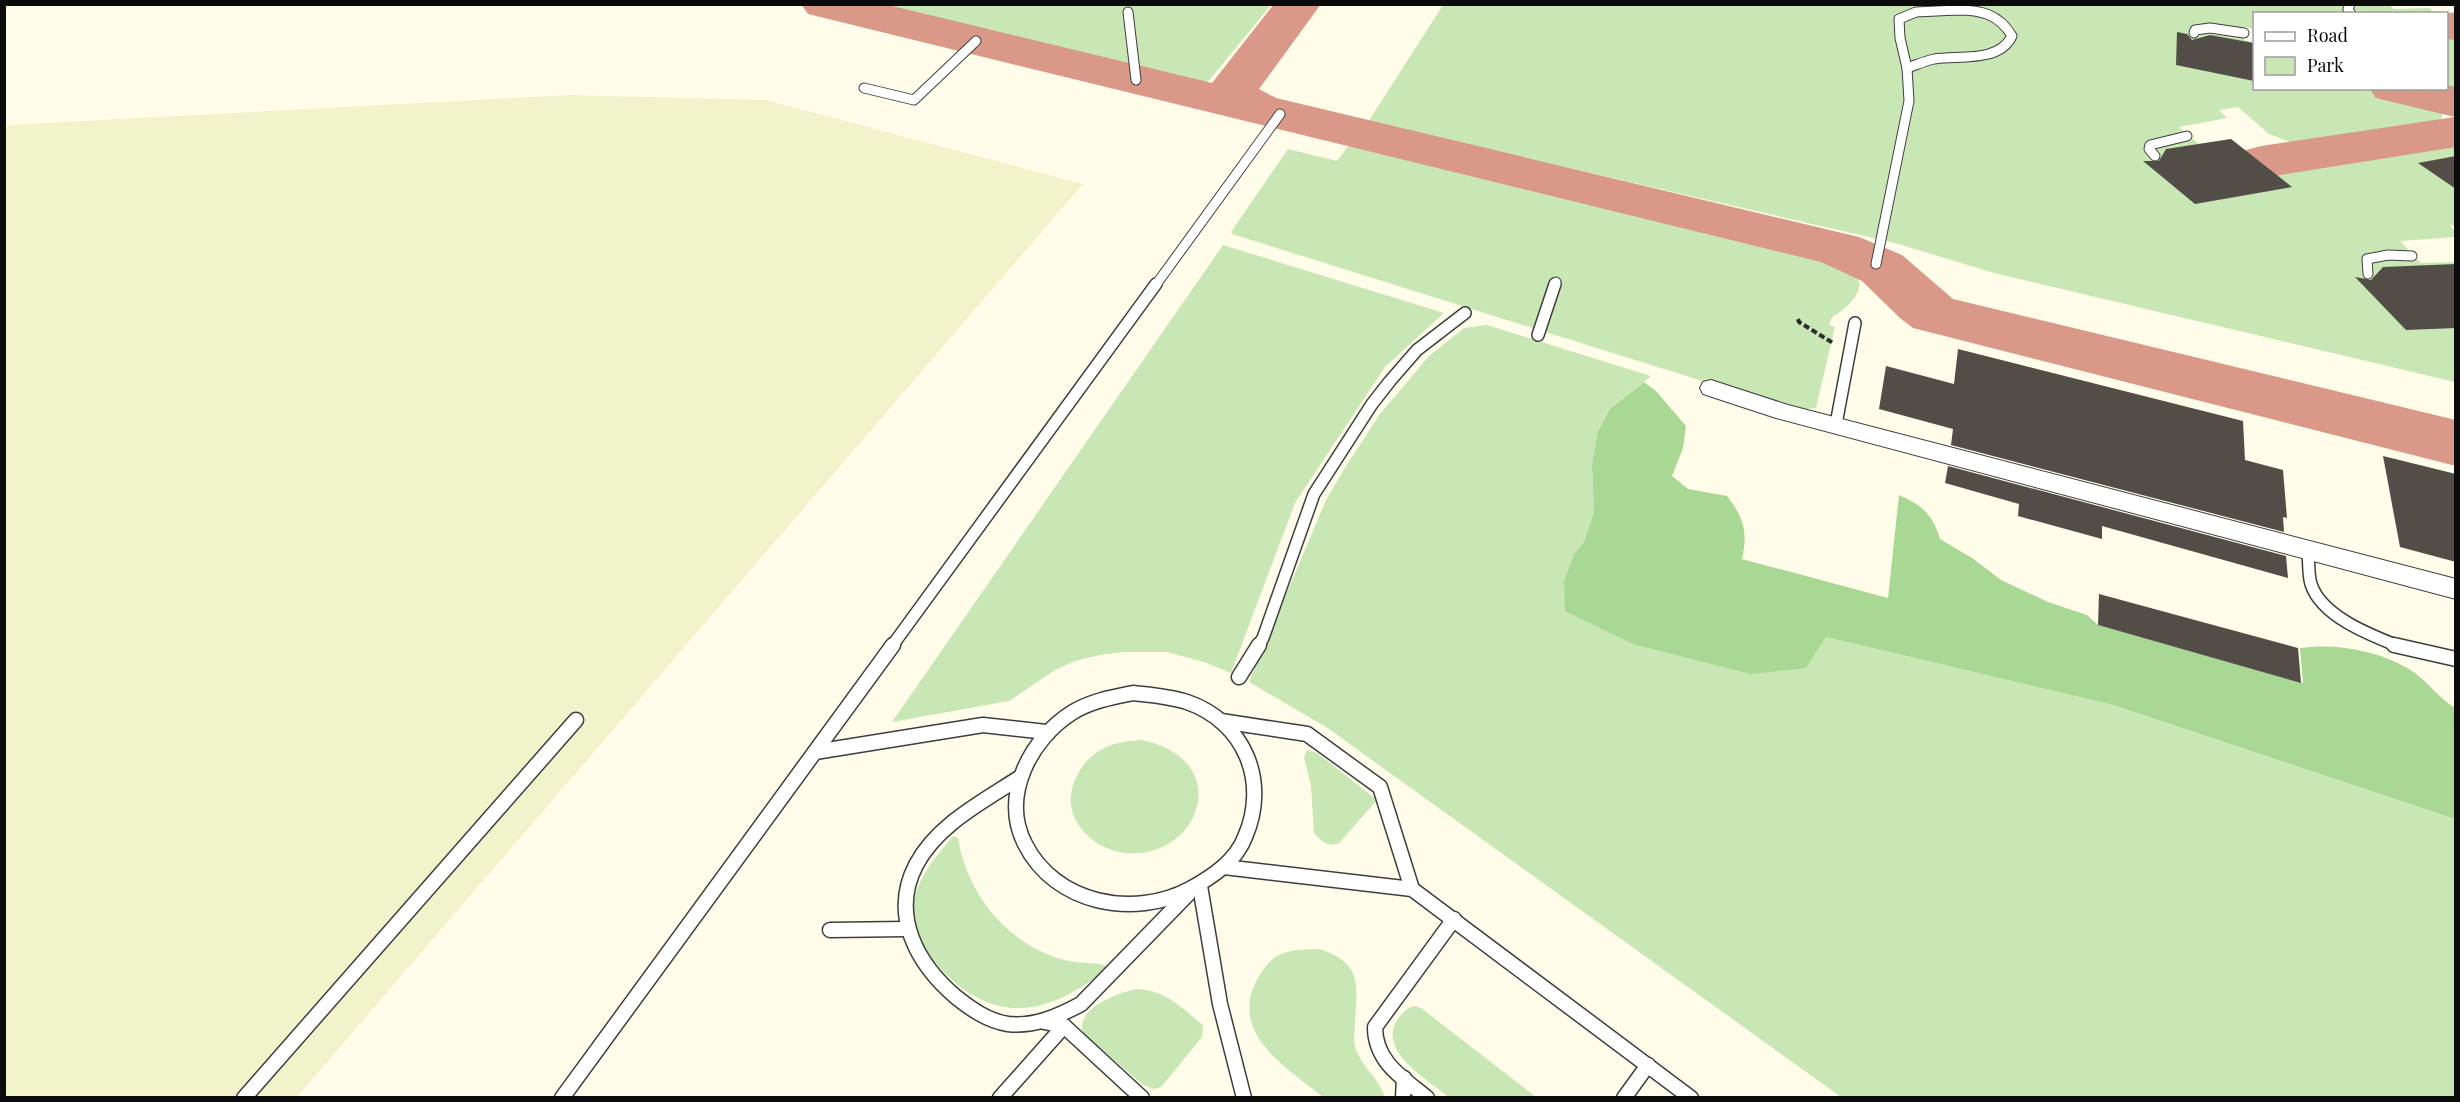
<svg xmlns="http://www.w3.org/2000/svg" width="2460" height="1102" font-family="'Playfair Display',serif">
  <rect width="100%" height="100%" fill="#fffde9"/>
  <path fill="#f1f3ca" d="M570,95L766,100L1083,184L297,1097L5,1098L4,130L8,125Z"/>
  <g fill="#c8e7b4">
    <path d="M2388,4L2394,9L2429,8L2435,13L2254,14V29L2244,27V40L2254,43V88C2317,89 2386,81 2442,112V118L2434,124L2298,145L2269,134L2238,107L2219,110L2227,118L2179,127L2199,144L2231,139L2272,171L2455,140V225H2450L2455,232V237L2400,241L2421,263L2455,262V382L1994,273L1895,243L1368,122L1443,5Z"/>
    <path d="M875,5H1271L1207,83Z"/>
    <path d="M2447,22L2455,30V94L2431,89L2446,88Z"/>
    <path d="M1349,145L1832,260C1837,262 1846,264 1850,268C1873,286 1848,308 1832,317L1829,325L1835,327L1816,408L1795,410L1232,234L1231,232L1288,149L1337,161Z"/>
    <path d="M1223,245L1444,313L1385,367L1295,503L1231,673L1204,662L1167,652H1123L1100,655L1075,661L1055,670L1009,701L892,722Z"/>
    <path d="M1487,325L1651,376L1610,409L1592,465L1594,512L1584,542L1574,554L1806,668L1826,637L2113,705L2455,819V1097H1841L1326,727L1249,682L1326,500L1346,466L1380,414L1429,356L1464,328Z"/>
    <path d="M1141,740C1235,758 1202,859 1126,853C1107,851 1091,842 1080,827C1059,800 1077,760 1106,747C1117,742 1129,741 1141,740Z"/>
    <path d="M1307,750L1317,753L1377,800L1339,843C1328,848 1321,841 1314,833L1311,786L1304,757Z"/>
    <path d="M953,836L958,838C967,895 1010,948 1069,961C1080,963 1093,963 1105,965L1107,967C1099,977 1089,982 1078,989C1024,1022 978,1011 937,965C921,948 911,926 914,902C919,875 936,857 953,836Z"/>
    <path d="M1320,949C1363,964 1357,984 1355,1023C1355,1030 1353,1039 1355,1046C1360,1066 1379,1078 1385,1097H1323C1286,1067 1227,1033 1258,978C1274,949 1290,950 1320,949Z"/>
    <path d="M1136,989C1164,989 1182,1008 1203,1025L1202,1037L1161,1087L1154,1089L1143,1085L1083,1033C1075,1008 1118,993 1136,989Z"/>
    <path d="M1415,1006L1421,1008L1536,1097H1449C1429,1081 1377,1051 1397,1020C1402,1013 1407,1007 1415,1006Z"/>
  </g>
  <path fill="#a9d794" d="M1644,382L1656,391L1686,426L1683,448L1672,476L1688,489L1727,496C1744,518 1748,532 1742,559L1888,598L1899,495C1922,505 1933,515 1940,539L1972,558L2001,580L2048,602L2087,615L2098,625L2303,683L2300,648C2336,643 2377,650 2409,669C2426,679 2438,698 2455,708V819L2113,705L1826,637L1806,668L1751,674L1633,644L1565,611L1564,582L1574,554L1584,542L1594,512L1592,465L1598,432L1610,409Z"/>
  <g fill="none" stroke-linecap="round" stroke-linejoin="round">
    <g fill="#da9888" fill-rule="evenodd">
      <path d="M801,4H884L1212,83L1274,4H1321L1259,89L1276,98L1859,237L1902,255L1953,299L2456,420V466L1913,328L1900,318L1862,281L1821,262L808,14Z"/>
      <path d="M2456,12V40L2446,39L2445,14Z"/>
      <path d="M2446,85L2456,87V147L2261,178L2242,173L2235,162L2242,151L2261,146L2455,117L2376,98L2369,88H2446Z"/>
    </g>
  </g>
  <g fill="#534d47">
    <path d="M2177,32L2187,34L2192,40L2210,35L2254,43V81L2176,65Z"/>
    <path d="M2231,139L2292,187L2195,204L2143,161H2159L2166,149Z"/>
    <path d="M2456,156V189L2418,163Z"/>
    <path d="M2456,264V328L2406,330L2355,277L2371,280L2383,267Z"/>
    <path d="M1958,349L2243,421L2245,460L2283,470L2287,518L2283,517L2284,532L1951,445L1953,429L1879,409L1886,366L1954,384Z"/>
    <path d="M2383,456L2456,474V562L2400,547Z"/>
    <path d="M1948,466L2286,556L2288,578L2102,526V539L2018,516L2019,504L1945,483Z"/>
    <path d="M2099,594L2298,648L2301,683L2098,625Z"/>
  </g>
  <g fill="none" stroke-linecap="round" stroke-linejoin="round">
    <defs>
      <g id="lane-far2">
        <path d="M2350,4L2348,9L2351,14"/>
        <path d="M1957,10C1981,10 1999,14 2012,36C1999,63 1959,55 1934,59C1925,61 1916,65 1907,68L1900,38L1899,19L1916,12Z"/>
        <path d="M1128,12L1136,80"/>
        <path d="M2194,33L2195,30L2210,28L2244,33"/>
        <path d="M864,88L914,100L976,41"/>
        <path d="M2155,156L2149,149L2150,145L2187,136"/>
        <path d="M1876,264L1909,101L1907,68"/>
        <path d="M2368,274L2367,259L2388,255L2412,256"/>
        <path d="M1155,286L1280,114"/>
        <path d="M1555,286L1556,282"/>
      </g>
      <g id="lane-far1">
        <path d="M1538,335L1555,284"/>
        <path d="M1836,424L1855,323"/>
        <path d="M2308,551C2309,561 2308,575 2311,584C2321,616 2370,635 2398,646"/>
        <path d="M892,646L1156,284"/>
        <path d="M1258,646L1263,638L1314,494L1372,404L1390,381L1417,350L1465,313"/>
      </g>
      <g id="lane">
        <path d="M2394,645L2456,659"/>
        <path d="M1239,677L1259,645"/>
        <path d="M1133,693C1151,695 1169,696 1187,702C1245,722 1269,782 1245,837C1236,861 1212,877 1190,889C1134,919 1055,904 1025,844C1000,796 1031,738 1073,712C1091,701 1113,697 1133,693Z"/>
        <path d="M1221,721L1307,734L1380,787L1412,889"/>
        <path d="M815,752L983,725L1046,732"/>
        <path d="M1019,778C982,802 937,825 916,865C890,915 917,964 956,997C971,1009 988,1021 1008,1024C1034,1027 1059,1016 1081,1004L1188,894"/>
        <path d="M1224,867L1412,889L1691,1098"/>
        <path d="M1200,886L1220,1004L1244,1098"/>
        <path d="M830,930L906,929"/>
        <path d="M1044,1022L1064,1026L1142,1098"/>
        <path d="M244,1098L576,720"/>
        <path d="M562,1098L893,645"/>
        <path d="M1000,1098L1064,1026"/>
        <path d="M1403,1098L1404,1078"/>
        <path d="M1427,1098C1403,1078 1375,1062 1375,1027L1454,919"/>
        <path d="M1624,1098L1648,1065"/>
      </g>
      <path id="street" d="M1711,380L1788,405L2456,579V599L1776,418L1703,394L1700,388L1703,382Z"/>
    </defs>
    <use href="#lane-far2" stroke="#3e3e3e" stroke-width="11"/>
    <use href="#lane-far1" stroke="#3e3e3e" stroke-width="14"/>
    <use href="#lane" stroke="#3e3e3e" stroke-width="17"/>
    <use href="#street" stroke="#3e3e3e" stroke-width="2"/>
    <path stroke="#2d2d2d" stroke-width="4" stroke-dasharray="6 3" stroke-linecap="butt" d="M1798,319L1799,322L1833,343"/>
    <use href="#lane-far2" stroke="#fff" stroke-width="9"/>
    <use href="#lane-far1" stroke="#fff" stroke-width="11"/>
    <use href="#lane" stroke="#fff" stroke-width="14"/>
    <use href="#street" fill="#fff" fill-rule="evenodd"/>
  </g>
  <rect width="2460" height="1102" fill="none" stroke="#0b0b0b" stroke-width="12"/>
  <rect x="2253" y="12" width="195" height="78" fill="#ffffff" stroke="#9d9d9d" stroke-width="1.5"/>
  <rect x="2265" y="32" width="30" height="9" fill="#ffffff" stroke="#9d9d9d" stroke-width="1.5"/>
  <text x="2307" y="42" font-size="18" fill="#0b0b0b">Road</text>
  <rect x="2265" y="57" width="30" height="18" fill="#c8e7b4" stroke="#9d9d9d" stroke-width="1.5"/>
  <text x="2307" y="72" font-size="18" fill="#0b0b0b">Park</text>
</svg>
